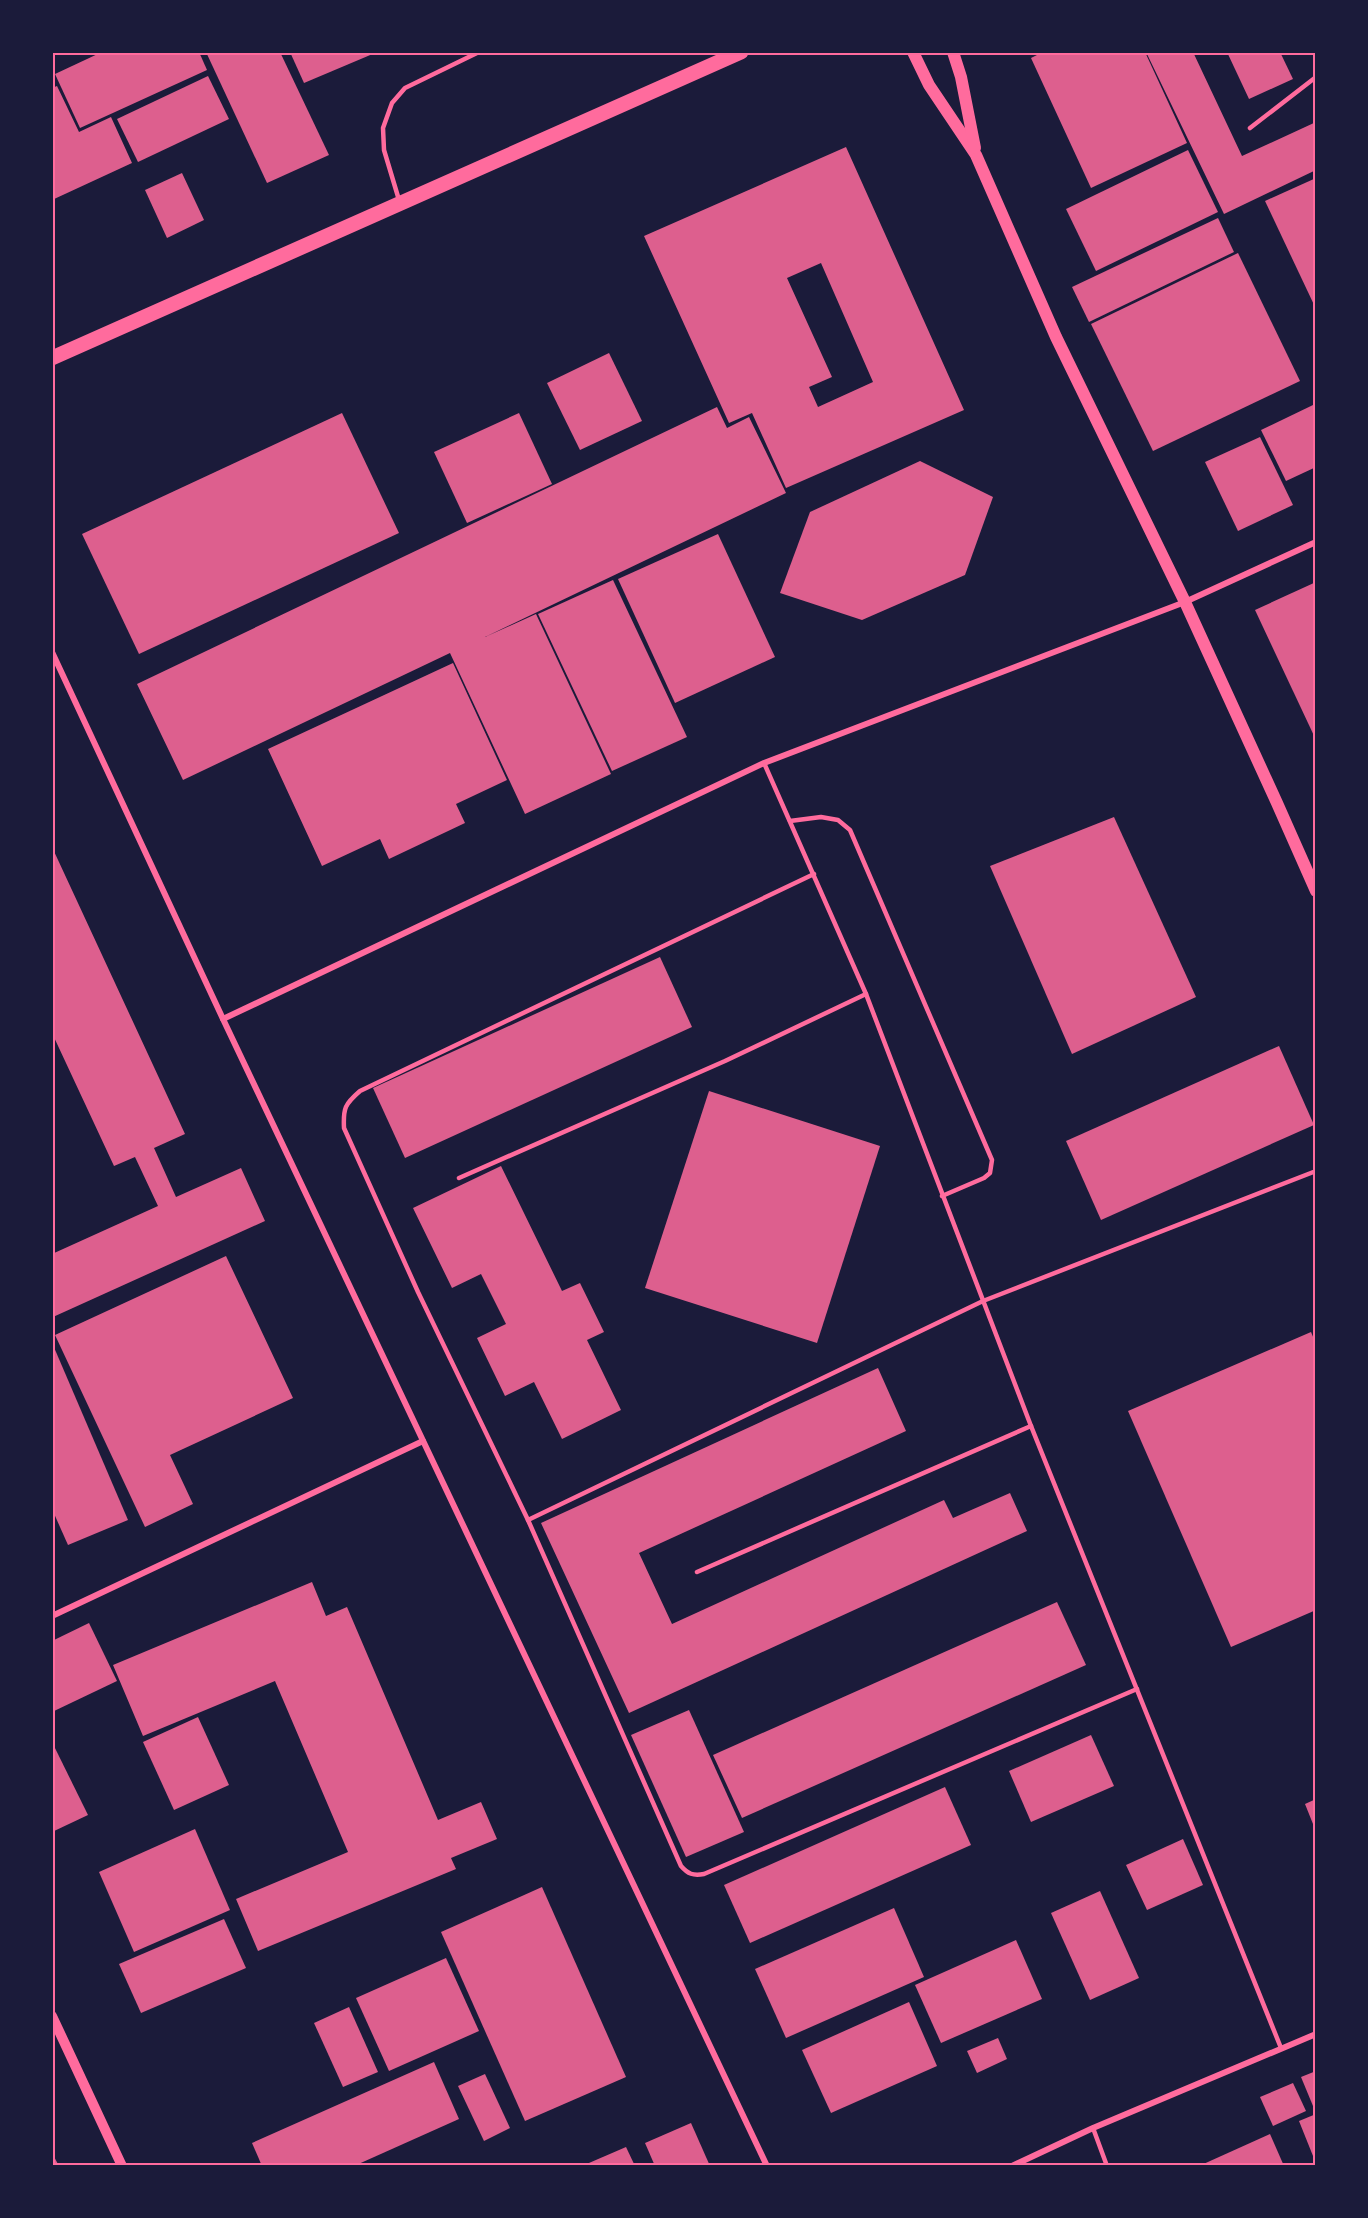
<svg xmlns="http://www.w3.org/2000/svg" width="1368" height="2218" font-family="Rubik,sans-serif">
  <rect width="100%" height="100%" fill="#1b1b3a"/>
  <g fill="#dd5f8e" fill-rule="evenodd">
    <path d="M102,52H199L207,70L80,128L55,74Z"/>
    <path d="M206,52H280L329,155L267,183Z"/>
    <path d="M290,52H375V53L304,83Z"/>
    <path d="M1043,52H1145L1187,143L1091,188L1031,58Z"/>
    <path d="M1150,52H1193L1242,156L1316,122V170L1224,214L1147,54Z"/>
    <path d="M1227,52H1280L1293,79L1249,99Z"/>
    <path d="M208,76L229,119L138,162L117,119Z"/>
    <path d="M57,86L79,132L111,117L132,163L52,200V88Z"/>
    <path d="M846,147L964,410L786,488L752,413L729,423L644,236ZM821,263L873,382L818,407L809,387L832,377L787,278Z"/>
    <path d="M1188,150L1218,212L1096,271L1066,209Z"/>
    <path d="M182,173L204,220L167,238L145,190Z"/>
    <path d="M1316,178V309L1265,201Z"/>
    <path d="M1218,218L1234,252L1089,322L1072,287Z"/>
    <path d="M1238,253L1300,381L1153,451L1091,324Z"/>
    <path d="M609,353L642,421L580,450L547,383Z"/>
    <path d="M1313,405L1316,410V467L1286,481L1261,430Z"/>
    <path d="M717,407L727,428L749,417L786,493L485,637L536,614L611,774L525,814L450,653L183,780L137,684Z"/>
    <path d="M342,413L399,533L139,654L82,534Z"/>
    <path d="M519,413L552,484L467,523L434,452Z"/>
    <path d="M1260,437L1293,505L1238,531L1205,462Z"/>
    <path d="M920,461L993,497L965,575L862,620L780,593L810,512Z"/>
    <path d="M718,534L775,657L675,703L618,579Z"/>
    <path d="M613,580L687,737L612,771L538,614Z"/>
    <path d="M1316,582V740L1255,610Z"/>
    <path d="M453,663L507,780L456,804L465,823L389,859L380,839L322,866L268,749Z"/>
    <path d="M1114,817L1196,997L1072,1054L990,866Z"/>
    <path d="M52,847L185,1134L154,1148L176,1197L241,1168L265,1221L53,1317L52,1254L158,1206L135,1157L114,1166L52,1033Z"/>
    <path d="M660,957L692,1027L405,1158L373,1088Z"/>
    <path d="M1279,1046L1314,1125L1101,1220L1066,1141Z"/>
    <path d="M709,1091L880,1146L817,1343L645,1288Z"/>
    <path d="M501,1166L562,1291L580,1283L604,1332L587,1340L621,1410L562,1439L534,1382L505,1396L477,1338L506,1324L481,1274L452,1288L413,1208Z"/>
    <path d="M226,1256L293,1398L170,1455L193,1504L145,1527L55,1335Z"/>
    <path d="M1311,1332L1316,1344V1610L1231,1647L1128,1411Z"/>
    <path d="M53,1345L128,1520L68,1545L52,1509Z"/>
    <path d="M878,1368L906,1431L639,1553L672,1624L944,1500L953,1518L1010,1493L1027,1531L629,1713L541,1523Z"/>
    <path d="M312,1582L326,1616L347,1607L438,1820L481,1802L497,1839L451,1858L456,1869L258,1951L236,1899L348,1852L275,1681L143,1736L113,1665Z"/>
    <path d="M1057,1602L1086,1665L742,1818L713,1755Z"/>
    <path d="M89,1623L117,1681L52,1712V1641Z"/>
    <path d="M689,1710L744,1832L686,1857L631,1735Z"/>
    <path d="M198,1717L229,1785L174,1810L143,1742Z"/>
    <path d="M1091,1735L1114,1786L1031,1822L1009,1771Z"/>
    <path d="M52,1742L88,1815L52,1832Z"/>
    <path d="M945,1787L971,1845L750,1943L724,1885Z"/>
    <path d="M1316,1799V1829H1315L1305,1804Z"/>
    <path d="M195,1829L230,1910L134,1952L99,1872Z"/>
    <path d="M1183,1839L1203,1885L1147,1910L1126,1865Z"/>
    <path d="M542,1887L626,2077L525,2121L441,1932Z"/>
    <path d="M1100,1891L1139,1978L1090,2000L1051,1913Z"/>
    <path d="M894,1908L924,1977L786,2038L755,1969Z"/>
    <path d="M224,1919L246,1968L141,2013L119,1964Z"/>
    <path d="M1016,1940L1042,1999L941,2043L915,1985Z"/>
    <path d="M446,1958L479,2031L389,2071L356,1998Z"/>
    <path d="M909,2002L937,2066L831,2113L802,2050Z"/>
    <path d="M349,2007L378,2072L343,2087L314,2023Z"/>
    <path d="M998,2038L1007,2059L977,2073L967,2051Z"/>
    <path d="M434,2062L459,2119L354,2166H262L252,2143Z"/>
    <path d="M1316,2071V2105L1313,2106L1301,2077Z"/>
    <path d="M485,2074L510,2128L484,2141L458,2086Z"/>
    <path d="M1293,2083L1306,2111L1273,2126L1260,2097Z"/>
    <path d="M1316,2114V2161H1315L1299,2121Z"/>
    <path d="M691,2123L710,2166H655L645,2143Z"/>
    <path d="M1270,2134L1284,2166H1199Z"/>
    <path d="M626,2147L635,2166H582Z"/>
    <path d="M52,2153L59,2166H52Z"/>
  </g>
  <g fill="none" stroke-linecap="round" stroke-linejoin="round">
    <g stroke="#ff6b9d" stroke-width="4.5">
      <path d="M1250,128L1316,77"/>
      <path d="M399,200L384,150L383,128L392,103L405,88L479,52"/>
      <path d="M764,763L866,994L1031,1426L1281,2048"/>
      <path d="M790,821L821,817L838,820L850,830L992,1160L990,1173L984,1178L942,1196"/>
      <path d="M814,874L360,1091C345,1104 343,1108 344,1128L418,1292L528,1520L681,1866C688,1874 693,1876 704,1874L1137,1689"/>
      <path d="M459,1178L725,1061L866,994"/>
      <path d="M528,1520L983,1301L1316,1171"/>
      <path d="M697,1572L1031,1426"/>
      <path d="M1093,2128L1107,2166"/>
    </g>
    <g stroke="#ff6b9d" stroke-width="6">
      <path d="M52,652L223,1019L767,2166"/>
      <path d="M223,1019L764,763L1185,602L1316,542"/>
      <path d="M52,1616L423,1441"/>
      <path d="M1012,2166L1093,2128L1316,2034"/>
    </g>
    <path stroke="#ff6b9d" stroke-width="10" d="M52,2016L122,2166"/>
    <g stroke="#ff6b9d" stroke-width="12">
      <path d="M913,52L929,85L976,155L1056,337L1185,602L1277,803L1316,891"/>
      <path d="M953,52L961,77L975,148"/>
    </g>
    <path stroke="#ff6b9d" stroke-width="15" d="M52,358L741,52"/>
  </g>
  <rect width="1368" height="2218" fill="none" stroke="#1b1b3a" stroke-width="108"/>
  <rect x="54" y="54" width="1260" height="2110" fill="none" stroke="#ff6b9d" stroke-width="2"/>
</svg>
